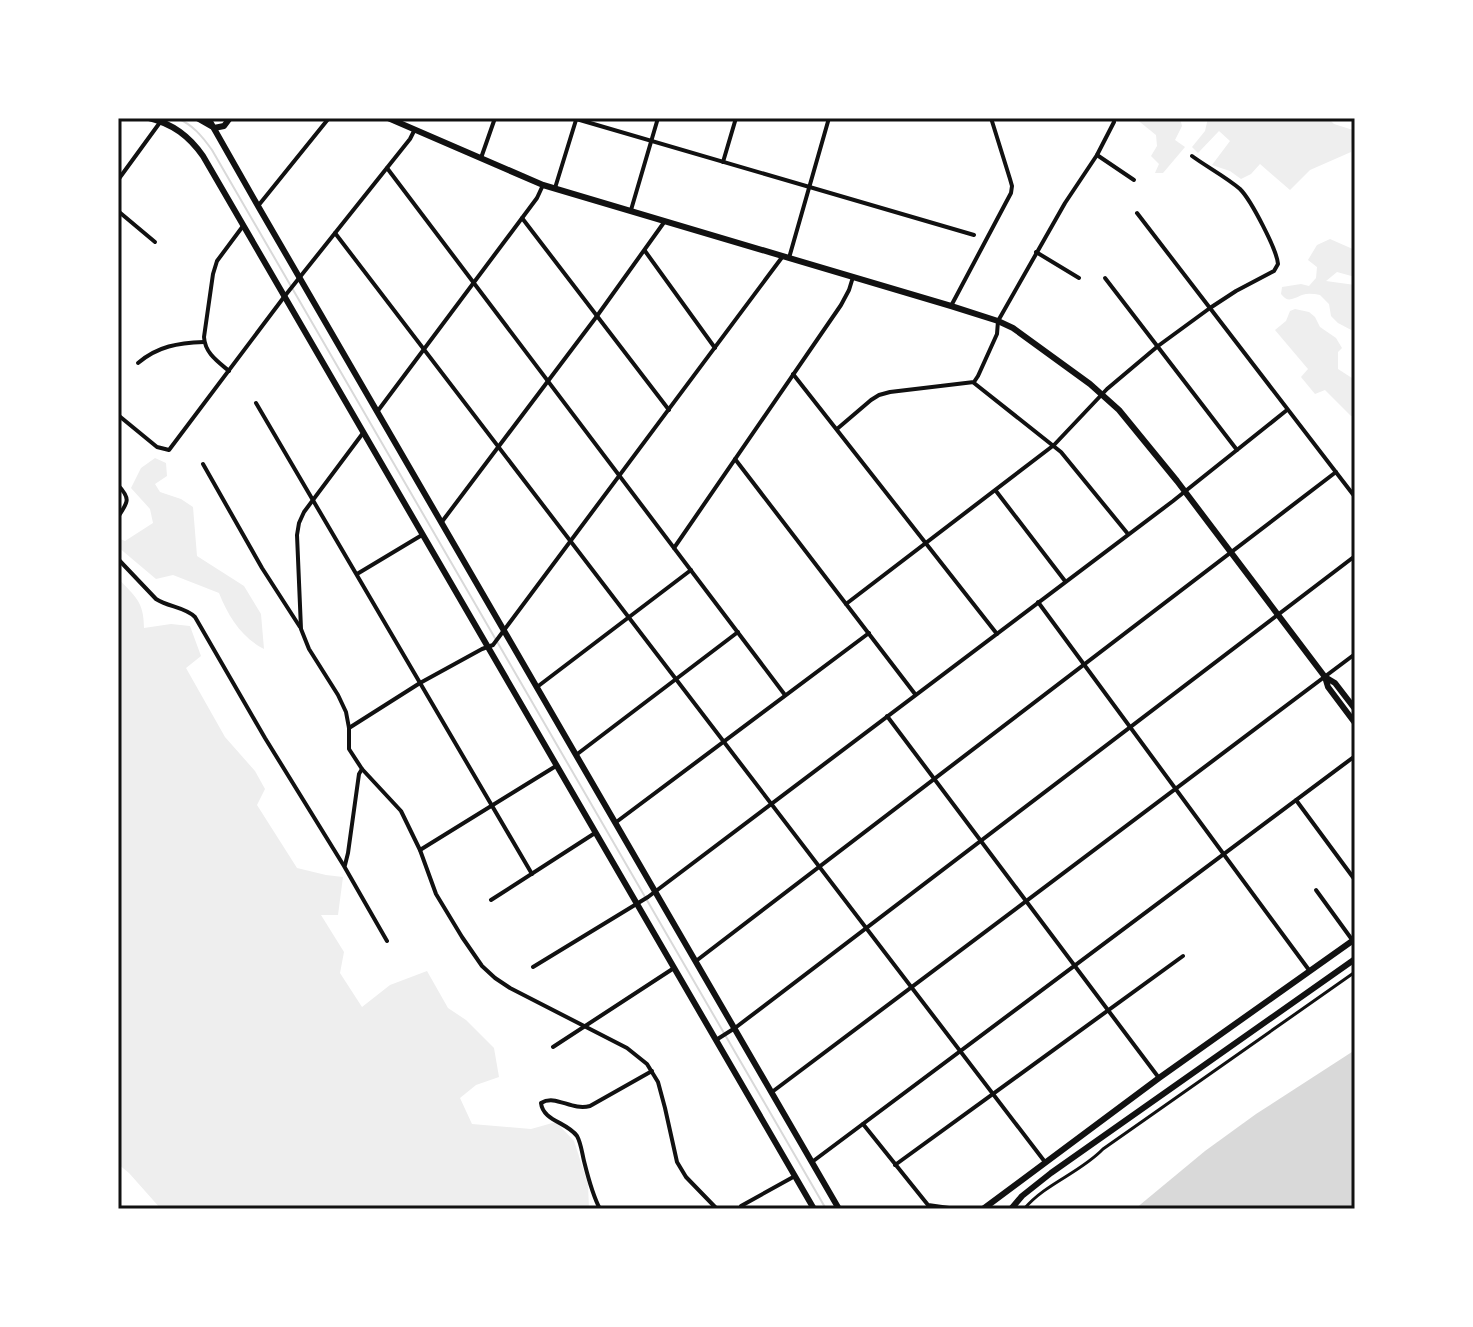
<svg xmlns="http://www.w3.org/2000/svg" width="1473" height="1327" font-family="Manrope,sans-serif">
  <rect width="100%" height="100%" fill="#fff"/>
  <g fill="#eee">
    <path d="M1135,118H1180L1182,126L1175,140L1185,147L1163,173H1155L1159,164L1151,156L1157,146L1156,135Z"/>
    <path d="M1208,118H1328L1334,124L1353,130L1351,152L1310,170L1290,190L1260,164L1251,174L1241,179L1230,171L1212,165L1230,141L1219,131L1198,153L1192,147L1205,131Z"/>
    <path d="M1330,239L1355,250V277L1337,272L1326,281L1355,285V332L1338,323L1331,316L1329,304L1320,295C1314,294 1308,293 1302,295C1292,299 1288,303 1281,294L1282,287L1301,284L1309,286L1316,278L1317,267L1308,260L1317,245Z"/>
    <path d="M1295,309L1309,312L1315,317L1320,327L1336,338L1342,348L1338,352V369L1355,380V416H1351L1325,390L1315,394L1301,377L1308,369L1275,330L1286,321L1290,311Z"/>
    <path d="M155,458L166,463L167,476L155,484L160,492L181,499L193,507L197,556L244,586L261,614L264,649C242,638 228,616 219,593L173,575L156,579L118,547V538L125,541L153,523L150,509L131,488L141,468Z"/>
    <path d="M118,578C135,597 144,601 144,628L171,624L190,626L201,656L186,668L225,737L255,771L265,789L257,805L297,868L326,875L343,877L338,915H321L344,952L340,973L362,1007L390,985L427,971L448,1008L466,1020L494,1048L499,1077L476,1085L460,1098L472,1124L531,1129L556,1122L574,1141L588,1184L589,1209H161L129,1173L118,1164Z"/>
  </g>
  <path fill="#d9d9d9" d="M1355,1050V1209H1135L1205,1151L1256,1114Z"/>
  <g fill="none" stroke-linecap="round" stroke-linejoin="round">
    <path stroke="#d9d9d9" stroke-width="2" d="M177,118C193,125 202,136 212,150L826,1209"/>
    <path stroke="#111" stroke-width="3" d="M1024,1209C1046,1183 1080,1173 1103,1149L1355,972"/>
    <g stroke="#111" stroke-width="4">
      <path d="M573,118L974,235"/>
      <path d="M1097,155L1134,180"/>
      <path d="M481,158L495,118"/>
      <path d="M723,162L736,118"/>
      <path d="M387,168L785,695"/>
      <path d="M118,180L161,121"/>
      <path d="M555,188L576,120"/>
      <path d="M258,206L329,118"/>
      <path d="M631,210L658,118"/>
      <path d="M118,211L155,242"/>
      <path d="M1137,213L1355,497"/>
      <path d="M522,218L669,410"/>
      <path d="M335,233L1045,1162"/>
      <path d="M645,251L715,348"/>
      <path d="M1036,252L1079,278"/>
      <path d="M789,258L829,118"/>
      <path d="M1105,278L1237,450"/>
      <path d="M951,306L1011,193L1012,186L1010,179L991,118"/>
      <path d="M138,363C158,346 178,343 204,342"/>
      <path d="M229,371C217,361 205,353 204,337L213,274L217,261L243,226"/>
      <path d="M793,374L997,634"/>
      <path d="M974,383L1061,452L1128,534"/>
      <path d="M256,403L532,874"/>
      <path d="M377,412L537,198L543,185"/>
      <path d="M118,415L157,447L169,450L284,297L410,139L414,131"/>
      <path d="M837,429L871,400L879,395L890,392L974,382L978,376L997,334L998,321L1065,203L1097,155L1114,122"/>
      <path d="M363,433L304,512L299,523L297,535L301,629L309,649L338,695L346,712L349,728V749L362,769L401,811L420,850L436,894L462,937L482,966L495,978L510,988L627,1048L647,1064L658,1082L665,1108L677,1162L686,1177L717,1209"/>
      <path d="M735,459L915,694"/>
      <path d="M203,464L262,568L300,627"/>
      <path d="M118,485C131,499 128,502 118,517"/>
      <path d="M996,491L1065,581"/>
      <path d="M441,523L597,316L665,221"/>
      <path d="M674,548L841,305L849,290L853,277"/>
      <path d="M118,559L156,599C168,607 185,607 195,617L265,738L344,866L387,941"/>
      <path d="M357,574L422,535"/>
      <path d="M1038,602L1309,970"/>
      <path d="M846,604L1054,445L1107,389L1158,346L1210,308L1236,291L1274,271L1278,264C1277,250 1251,200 1240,189C1226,177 1207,167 1192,156"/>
      <path d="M537,687L691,570"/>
      <path d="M887,716L1159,1078"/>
      <path d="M349,728L420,683L482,649L493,645L783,256"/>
      <path d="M576,755L738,632"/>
      <path d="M1296,800L1355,880"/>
      <path d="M615,823L869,633"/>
      <path d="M420,850L556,766"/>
      <path d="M345,865L348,853L359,774L362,769"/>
      <path d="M1316,890L1353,941"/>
      <path d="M491,900L595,833"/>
      <path d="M696,961L1336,472"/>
      <path d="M533,967L648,897L1173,501L1287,410"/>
      <path d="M716,1040L735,1028L1355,556"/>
      <path d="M553,1047L674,968"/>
      <path d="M772,1092L1355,654"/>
      <path d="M863,1124L928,1205L956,1209"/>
      <path d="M812,1162L1355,756"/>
      <path d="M895,1165L1183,956"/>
      <path d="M741,1206L795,1176"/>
      <path d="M600,1209C592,1194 588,1177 584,1161C582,1153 581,1143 577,1136C567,1122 543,1121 541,1103C556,1094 571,1111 590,1106L652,1071"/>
    </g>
    <g stroke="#111" stroke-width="6">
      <path d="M388,118L543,185L951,306L998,321L1013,328L1090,384L1119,410L1177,481L1325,677L1328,687L1355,723"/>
      <path d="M214,128L224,126L230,118"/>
      <path d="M1325,677L1335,683L1355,709"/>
      <path d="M983,1209L1159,1078L1355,939"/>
      <path d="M1011,1209L1022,1196L1051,1173L1355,959"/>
    </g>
    <g stroke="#111" stroke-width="6">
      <path d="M149,118C173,124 189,136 203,156L814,1209"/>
      <path d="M197,118L211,126"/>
      <path d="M208,118L258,206L839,1209"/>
    </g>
  </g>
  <rect width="1473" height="1327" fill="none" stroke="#ffffff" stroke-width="240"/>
  <rect x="120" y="120" width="1233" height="1087" fill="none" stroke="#111" stroke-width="3"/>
</svg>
